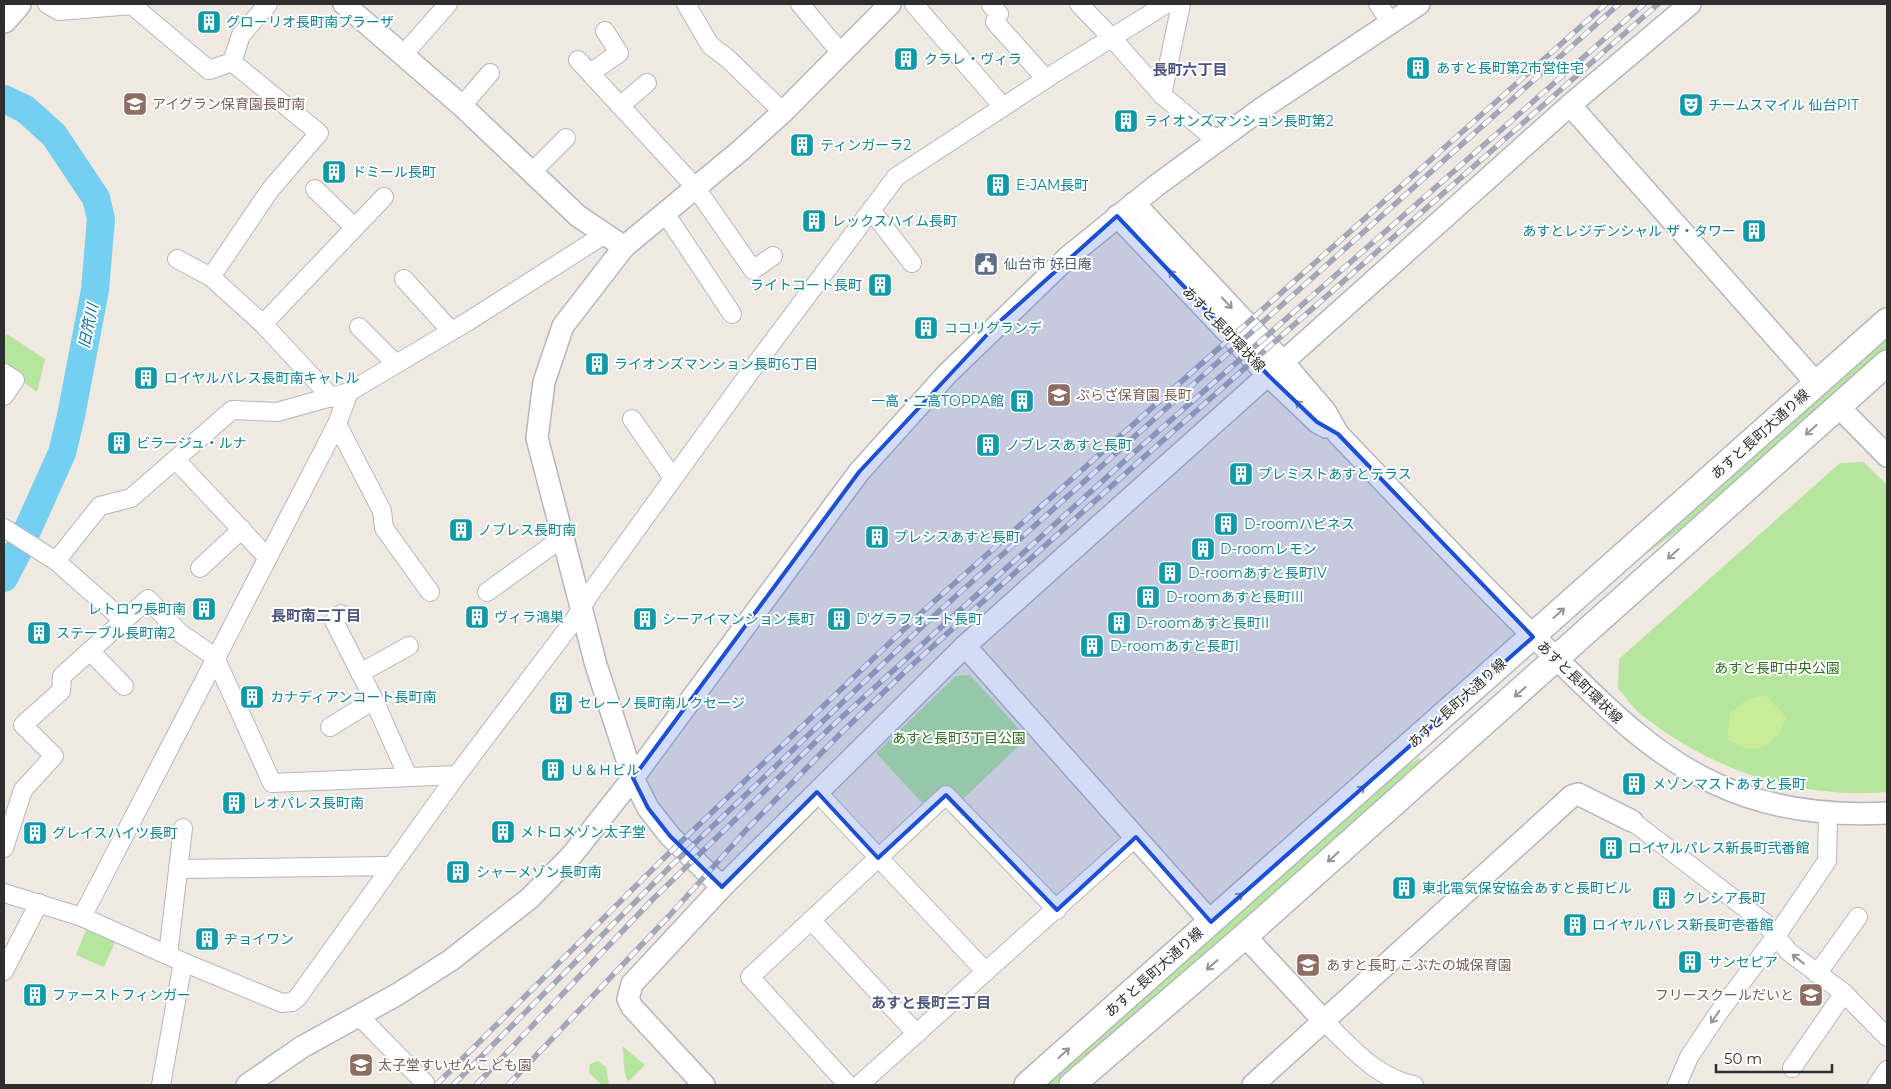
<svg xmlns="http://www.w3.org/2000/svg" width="1891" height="1089" font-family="Montserrat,'Noto Sans JP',sans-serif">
  <rect width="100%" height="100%" fill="#efe9e1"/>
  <g fill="#b6e59e">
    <path d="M7,334L45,359L37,392L4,368V338Z"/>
    <path d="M1887,338V350L1705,511L1647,553L1645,551Z"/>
    <path d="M1864,462L1887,485V792C1795,799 1710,770 1638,712C1631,706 1626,696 1618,689L1619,659L1840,463Z"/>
    <path d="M970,675L1027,738L961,801L945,784L923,804L876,753L956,676Z"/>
    <path d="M1419,758L1422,761L1058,1085H1045L1393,776Z"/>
    <path d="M86,930L115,942L104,967L76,955Z"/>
    <path d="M622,1046L645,1065L629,1081C622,1076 625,1056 622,1046Z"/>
    <path d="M598,1061L606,1067L609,1085H602L589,1073L590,1064Z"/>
  </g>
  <path fill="#c9ec9a" d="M1765,695L1786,717C1782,733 1768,751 1749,749C1743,749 1733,742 1727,739L1730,713L1748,699Z"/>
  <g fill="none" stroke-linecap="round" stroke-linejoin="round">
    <path stroke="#75cff0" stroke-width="28" d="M4,99L25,109L54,135L96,198L101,219L95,290L71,416L62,453L17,553L4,578"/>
    <defs>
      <g id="minor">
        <path d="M47,4L59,11L132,5L209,70L232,62L241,35L268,4"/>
        <path d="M686,4L710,45L727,58L783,112"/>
        <path d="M800,4L841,53"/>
        <path d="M914,4L1003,107"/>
        <path d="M1079,4L1112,38L1162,95L1216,140"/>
        <path d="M1378,4L1391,23"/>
        <path d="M991,5L999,14L995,22L1046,79"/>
        <path d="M403,55L448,4"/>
        <path d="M578,60L696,188L753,270L773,256"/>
        <path d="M590,73L619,53L605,31"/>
        <path d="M1162,95L1181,4"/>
        <path d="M462,106L490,73"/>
        <path d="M620,106L647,83"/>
        <path d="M532,172L566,138"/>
        <path d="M315,189L354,227"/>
        <path d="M871,210L912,263"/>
        <path d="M665,213L732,314"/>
        <path d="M177,259L211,277L263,324L332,398"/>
        <path d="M211,277L270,190L319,133L232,62"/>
        <path d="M404,279L451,331"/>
        <path d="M263,324L384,197"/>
        <path d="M359,327L396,364"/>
        <path d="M4,373L15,380L4,396"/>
        <path d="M632,419L673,478"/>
        <path d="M337,424L382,511L384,528L430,592"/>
        <path d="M176,460L267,557"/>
        <path d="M4,528L56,561L123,620"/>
        <path d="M56,561L100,506L131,498L232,410L277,412L349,392L467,322L605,234"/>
        <path d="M200,568L242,529"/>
        <path d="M487,592L562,538"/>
        <path d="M341,614L334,621L374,700L408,777"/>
        <path d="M90,651L124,686"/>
        <path d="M360,673L409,646"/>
        <path d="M330,727L374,700"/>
        <path d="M817,792L986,972"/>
        <path d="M1632,821L1765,923L1789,952L1844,993L1887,1037"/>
        <path d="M4,848L23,790L54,756L23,725L61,691L62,676L148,599L180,633L215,657L272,783L457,775"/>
        <path d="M178,869L391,866"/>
        <path d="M4,893L82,917L183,962L282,1003L292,1002L298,997L457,775L575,619L589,595L753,368L896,177L1055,73L1166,4"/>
        <path d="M82,917L337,424L349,392"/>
        <path d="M811,920L917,1034"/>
        <path d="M168,955L183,828"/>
        <path d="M4,971L39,903"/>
        <path d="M1817,974L1858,917"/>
        <path d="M358,1015L425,1083"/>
        <path d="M1323,1020C1350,1046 1376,1078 1414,1085"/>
        <path d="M1792,1068L1844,993"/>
        <path d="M161,1085L183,962"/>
        <path d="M848,1085L750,977L946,795L1057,910"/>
        <path d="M859,1085L1136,837"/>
        <path d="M1677,1085L1689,1057L1717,1015L1776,936L1827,861L1828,814"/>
        <path d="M1877,1085L1887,1070"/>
      </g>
      <g id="tertiary">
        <path d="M344,4L462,106L578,216L624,247"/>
        <path d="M1570,105L1817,384"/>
        <path d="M1134,203L1283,362L1325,411L1338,434C1411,510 1483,588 1560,662C1607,708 1653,755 1714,783C1768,809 1828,816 1887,813"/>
        <path d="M1117,216L1268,375L1317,422L1326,427"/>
        <path d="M1283,362L1570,105L1690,4"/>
        <path d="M1838,406L1887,456"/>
        <path d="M965,646L1211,922"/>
        <path d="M722,887L670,836L648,808L633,778L596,665L537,438L544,382L563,326L624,247L741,150L783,112L890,4"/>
        <path d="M1245,936L1323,1020"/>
        <path d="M247,1085L302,1047L398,994L451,960L530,898L572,855L633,778L859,472L947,374L1068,257L1157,185L1261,109L1419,4"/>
        <path d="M704,1085L632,1007L628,999L632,984L722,887L965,646L1268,375"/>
        <path d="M1253,1085L1572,796L1578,794L1632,821"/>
      </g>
      <g id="secondary">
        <path d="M4,20L18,4"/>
        <path d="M1027,1085L1887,321"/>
        <path d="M1072,1085L1245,936L1887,363"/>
      </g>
    </defs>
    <use href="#minor" stroke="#b4b7c1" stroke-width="20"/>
    <use href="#tertiary" stroke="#b4b7c1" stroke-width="24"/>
    <use href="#secondary" stroke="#b4b7c1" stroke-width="28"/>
    <use href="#minor" stroke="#fff" stroke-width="18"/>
    <use href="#tertiary" stroke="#fff" stroke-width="21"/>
    <use href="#secondary" stroke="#fff" stroke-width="25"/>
    <defs>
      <g id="rail">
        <path d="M436,1085L663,859L920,614L1606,4"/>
        <path d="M453,1085L671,866L928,621L1619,4"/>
        <path d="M476,1085L653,899L831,727L1129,457L1644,4"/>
        <path d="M508,1085L670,915L747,829L840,734L911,666L1135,465L1658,4"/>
      </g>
    </defs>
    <use href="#rail" stroke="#a3a6b8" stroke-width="5.5"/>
    <use href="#rail" stroke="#fff" stroke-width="4" stroke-dasharray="11" stroke-linecap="butt"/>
  </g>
  <defs><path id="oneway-shaft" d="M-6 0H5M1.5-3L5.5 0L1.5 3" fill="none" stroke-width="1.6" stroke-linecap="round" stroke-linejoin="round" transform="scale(1.25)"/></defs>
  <g stroke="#969696">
    <use href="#oneway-shaft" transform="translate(1174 276) rotate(-133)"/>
    <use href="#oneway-shaft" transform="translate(1227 303) rotate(47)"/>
    <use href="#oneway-shaft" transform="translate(1301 406) rotate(-136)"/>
    <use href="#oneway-shaft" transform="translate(1811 430) rotate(138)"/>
    <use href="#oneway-shaft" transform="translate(1673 554) rotate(138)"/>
    <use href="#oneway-shaft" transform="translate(1559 613) rotate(-42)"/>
    <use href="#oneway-shaft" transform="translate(1520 692) rotate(139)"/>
    <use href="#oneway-shaft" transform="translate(1359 791) rotate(-42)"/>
    <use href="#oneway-shaft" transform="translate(1333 857) rotate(138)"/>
    <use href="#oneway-shaft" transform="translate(1237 898) rotate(-42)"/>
    <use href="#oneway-shaft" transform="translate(1798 959) rotate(-142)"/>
    <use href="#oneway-shaft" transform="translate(1212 965) rotate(139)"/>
    <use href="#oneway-shaft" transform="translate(1715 1017) rotate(125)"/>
    <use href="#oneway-shaft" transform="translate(1064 1053) rotate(-42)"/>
  </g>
  <path fill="#1d4ed8" fill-opacity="0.2" stroke="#1d4ed8" stroke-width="4" stroke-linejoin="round" d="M1117,216L1268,375L1317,422L1338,434L1533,637L1211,922L1136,837L1057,910L946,795L878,858L817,792L722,887L670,836L648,808L633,778L859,472L998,323Z"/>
  <defs>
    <symbol id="building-square" viewBox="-11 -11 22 22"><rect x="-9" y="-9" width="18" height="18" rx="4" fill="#0f9aa8" stroke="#fff"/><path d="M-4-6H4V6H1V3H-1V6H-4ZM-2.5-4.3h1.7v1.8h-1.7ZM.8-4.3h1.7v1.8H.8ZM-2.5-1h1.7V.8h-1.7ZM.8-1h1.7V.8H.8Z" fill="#fff"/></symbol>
    <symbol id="school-square" viewBox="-11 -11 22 22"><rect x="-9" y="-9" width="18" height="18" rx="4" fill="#8d6e63" stroke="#fff"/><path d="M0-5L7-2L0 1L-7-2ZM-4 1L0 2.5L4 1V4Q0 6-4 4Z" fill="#fff"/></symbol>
    <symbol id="theatre-square" viewBox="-11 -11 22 22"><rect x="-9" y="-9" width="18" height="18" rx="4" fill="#0f9aa8" stroke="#fff"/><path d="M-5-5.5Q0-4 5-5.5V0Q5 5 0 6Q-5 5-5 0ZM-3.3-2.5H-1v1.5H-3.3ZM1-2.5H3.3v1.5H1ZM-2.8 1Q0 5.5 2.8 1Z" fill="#fff"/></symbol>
    <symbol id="civic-square" viewBox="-11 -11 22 22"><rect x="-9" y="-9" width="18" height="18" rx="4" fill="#5c6f8a" stroke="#fff"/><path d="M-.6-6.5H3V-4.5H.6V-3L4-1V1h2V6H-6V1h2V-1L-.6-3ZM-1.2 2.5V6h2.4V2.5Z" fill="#fff"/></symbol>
  </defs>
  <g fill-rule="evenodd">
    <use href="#building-square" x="195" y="8" width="28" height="28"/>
    <use href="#building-square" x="892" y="45" width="28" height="28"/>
    <use href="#building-square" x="1404" y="54" width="28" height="28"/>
    <use href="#school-square" x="121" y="90" width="28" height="28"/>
    <use href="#theatre-square" x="1677" y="91" width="28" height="28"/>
    <use href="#building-square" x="1112" y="107" width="28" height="28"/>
    <use href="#building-square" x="788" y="131" width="28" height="28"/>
    <use href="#building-square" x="320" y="158" width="28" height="28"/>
    <use href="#building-square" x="984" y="171" width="28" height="28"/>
    <use href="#building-square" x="800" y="207" width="28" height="28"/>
    <use href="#building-square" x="1740" y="217" width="28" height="28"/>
    <use href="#civic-square" x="972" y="250" width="28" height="28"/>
    <use href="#building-square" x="866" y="271" width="28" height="28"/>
    <use href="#building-square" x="912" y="314" width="28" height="28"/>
    <use href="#building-square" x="583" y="350" width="28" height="28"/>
    <use href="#building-square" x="132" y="364" width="28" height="28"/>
    <use href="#school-square" x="1045" y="381" width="28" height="28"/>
    <use href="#building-square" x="1008" y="387" width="28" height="28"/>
    <use href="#building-square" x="105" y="429" width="28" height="28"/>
    <use href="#building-square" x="974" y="431" width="28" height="28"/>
    <use href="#building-square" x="1227" y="460" width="28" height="28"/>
    <use href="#building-square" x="1212" y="510" width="28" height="28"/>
    <use href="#building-square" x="447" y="516" width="28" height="28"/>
    <use href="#building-square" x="863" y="523" width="28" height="28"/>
    <use href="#building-square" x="1189" y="535" width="28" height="28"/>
    <use href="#building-square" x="1156" y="559" width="28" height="28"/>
    <use href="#building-square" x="1134" y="583" width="28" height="28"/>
    <use href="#building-square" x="190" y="595" width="28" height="28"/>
    <use href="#building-square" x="463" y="603" width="28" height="28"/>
    <use href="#building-square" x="631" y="605" width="28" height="28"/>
    <use href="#building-square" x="825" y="605" width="28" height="28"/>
    <use href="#building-square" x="1105" y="609" width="28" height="28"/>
    <use href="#building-square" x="25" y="619" width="28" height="28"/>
    <use href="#building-square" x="1078" y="632" width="28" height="28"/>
    <use href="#building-square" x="238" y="683" width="28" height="28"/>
    <use href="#building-square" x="547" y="689" width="28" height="28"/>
    <use href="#building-square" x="539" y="756" width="28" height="28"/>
    <use href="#building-square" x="1620" y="770" width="28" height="28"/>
    <use href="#building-square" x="220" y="789" width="28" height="28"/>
    <use href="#building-square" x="489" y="818" width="28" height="28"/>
    <use href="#building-square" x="21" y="819" width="28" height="28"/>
    <use href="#building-square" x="1597" y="834" width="28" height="28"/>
    <use href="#building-square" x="444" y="858" width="28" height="28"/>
    <use href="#building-square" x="1390" y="874" width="28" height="28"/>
    <use href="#building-square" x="1650" y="884" width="28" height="28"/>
    <use href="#building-square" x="1561" y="911" width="28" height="28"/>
    <use href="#building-square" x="193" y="925" width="28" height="28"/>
    <use href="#building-square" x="1676" y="948" width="28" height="28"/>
    <use href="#school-square" x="1294" y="951" width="28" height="28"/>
    <use href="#building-square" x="21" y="981" width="28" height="28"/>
    <use href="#school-square" x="1797" y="981" width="28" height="28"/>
    <use href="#school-square" x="347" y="1051" width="28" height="28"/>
  </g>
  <g text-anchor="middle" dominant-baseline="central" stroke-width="4" stroke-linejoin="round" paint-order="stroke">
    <g font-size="14" fill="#0d838f" stroke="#fff" text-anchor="start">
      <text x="226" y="22">グローリオ長町南プラーザ</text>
      <text x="924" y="59">クラレ・ヴィラ</text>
      <text x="1436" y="68">あすと長町第2市営住宅</text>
      <text x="1708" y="105">チームスマイル 仙台PIT</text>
      <text x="1144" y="121">ライオンズマンション長町第2</text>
      <text x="820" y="145">ティンガーラ2</text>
      <text x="352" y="172">ドミール長町</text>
      <text x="1016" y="185">E-JAM長町</text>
      <text x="832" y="221">レックスハイム長町</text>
      <text x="1736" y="231" text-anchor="end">あすとレジデンシャル ザ・タワー</text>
      <text x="862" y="285" text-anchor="end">ライトコート長町</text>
      <text x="944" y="328">ココリグランデ</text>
      <text x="614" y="364">ライオンズマンション長町6丁目</text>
      <text x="164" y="378">ロイヤルパレス長町南キャトル</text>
      <text x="1004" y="401" text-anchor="end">一高・二高TOPPA館</text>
      <text x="136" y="443">ビラージュ・ルナ</text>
      <text x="1006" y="445">ノブレスあすと長町</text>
      <text x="1258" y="474">プレミストあすとテラス</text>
      <text x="1244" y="524">D-roomハピネス</text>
      <text x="478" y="530">ノブレス長町南</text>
      <text x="894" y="537">プレシスあすと長町</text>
      <text x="1220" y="549">D-roomレモン</text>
      <text x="1188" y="573">D-roomあすと長町IV</text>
      <text x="1166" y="597">D-roomあすと長町III</text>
      <text x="186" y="609" text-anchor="end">レトロワ長町南</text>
      <text x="494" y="617">ヴィラ鴻巣</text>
      <text x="662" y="619">シーアイマンション長町</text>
      <text x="856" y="619">D'グラフォート長町</text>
      <text x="1136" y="623">D-roomあすと長町II</text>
      <text x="56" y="633">ステーブル長町南2</text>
      <text x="1110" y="646">D-roomあすと長町I</text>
      <text x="270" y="697">カナディアンコート長町南</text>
      <text x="578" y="703">セレーノ長町南ルクセージ</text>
      <text x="570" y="770">Ｕ＆Ｈビル</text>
      <text x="1652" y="784">メゾンマストあすと長町</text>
      <text x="252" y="803">レオパレス長町南</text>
      <text x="520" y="832">メトロメゾン太子堂</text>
      <text x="52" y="833">グレイスハイツ長町</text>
      <text x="1628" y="848">ロイヤルパレス新長町弐番館</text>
      <text x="476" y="872">シャーメゾン長町南</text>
      <text x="1422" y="888">東北電気保安協会あすと長町ビル</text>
      <text x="1682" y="898">クレシア長町</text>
      <text x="1592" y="925">ロイヤルパレス新長町壱番館</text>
      <text x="224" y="939">ヂョイワン</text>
      <text x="1708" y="962">サンセピア</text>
      <text x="52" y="995">ファーストフィンガー</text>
    </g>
    <g font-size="14" fill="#785e54" stroke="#fff" text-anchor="start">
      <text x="152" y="104">アイグラン保育園長町南</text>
      <text x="1076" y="395">ぷらざ保育園 長町</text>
      <text x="1326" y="965">あすと長町 こぶたの城保育園</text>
      <text x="1794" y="995" text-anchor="end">フリースクールだいと</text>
      <text x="378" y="1065">太子堂すいせんこども園</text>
    </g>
    <g font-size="14" fill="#4e5e75" stroke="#fff" text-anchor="start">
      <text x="1004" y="264">仙台市 好日庵</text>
    </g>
    <g font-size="14" fill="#2e2e2e" stroke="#fff">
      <text transform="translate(1224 329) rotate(46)">あすと長町環状線</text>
      <text transform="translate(1760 434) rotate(-42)">あすと長町大通り線</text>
      <text transform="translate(1580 682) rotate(44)">あすと長町環状線</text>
      <text transform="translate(1457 703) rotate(-42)">あすと長町大通り線</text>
      <text transform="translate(1154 972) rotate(-42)">あすと長町大通り線</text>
    </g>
    <g font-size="14" fill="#2c6e1b" stroke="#fff">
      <text x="1777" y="668">あすと長町中央公園</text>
      <text x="959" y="738">あすと長町3丁目公園</text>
    </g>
    <g font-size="15" font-weight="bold" fill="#4d5680" stroke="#fff">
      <text x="1190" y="69">長町六丁目</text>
      <text x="316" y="615">長町南二丁目</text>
      <text x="931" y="1002">あすと長町三丁目</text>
    </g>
    <g font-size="15" font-style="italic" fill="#0d6fa3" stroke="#fff">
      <text transform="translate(88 326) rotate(-78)">旧笊川</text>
    </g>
  </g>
  <rect width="1891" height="1089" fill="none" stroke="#2e2e2e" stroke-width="10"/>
  <path d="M1716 1064v8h116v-8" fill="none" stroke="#2e2e2e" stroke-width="2.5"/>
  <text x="1724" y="1064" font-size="15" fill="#2e2e2e" stroke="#ffffff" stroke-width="4" paint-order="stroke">50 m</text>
</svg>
